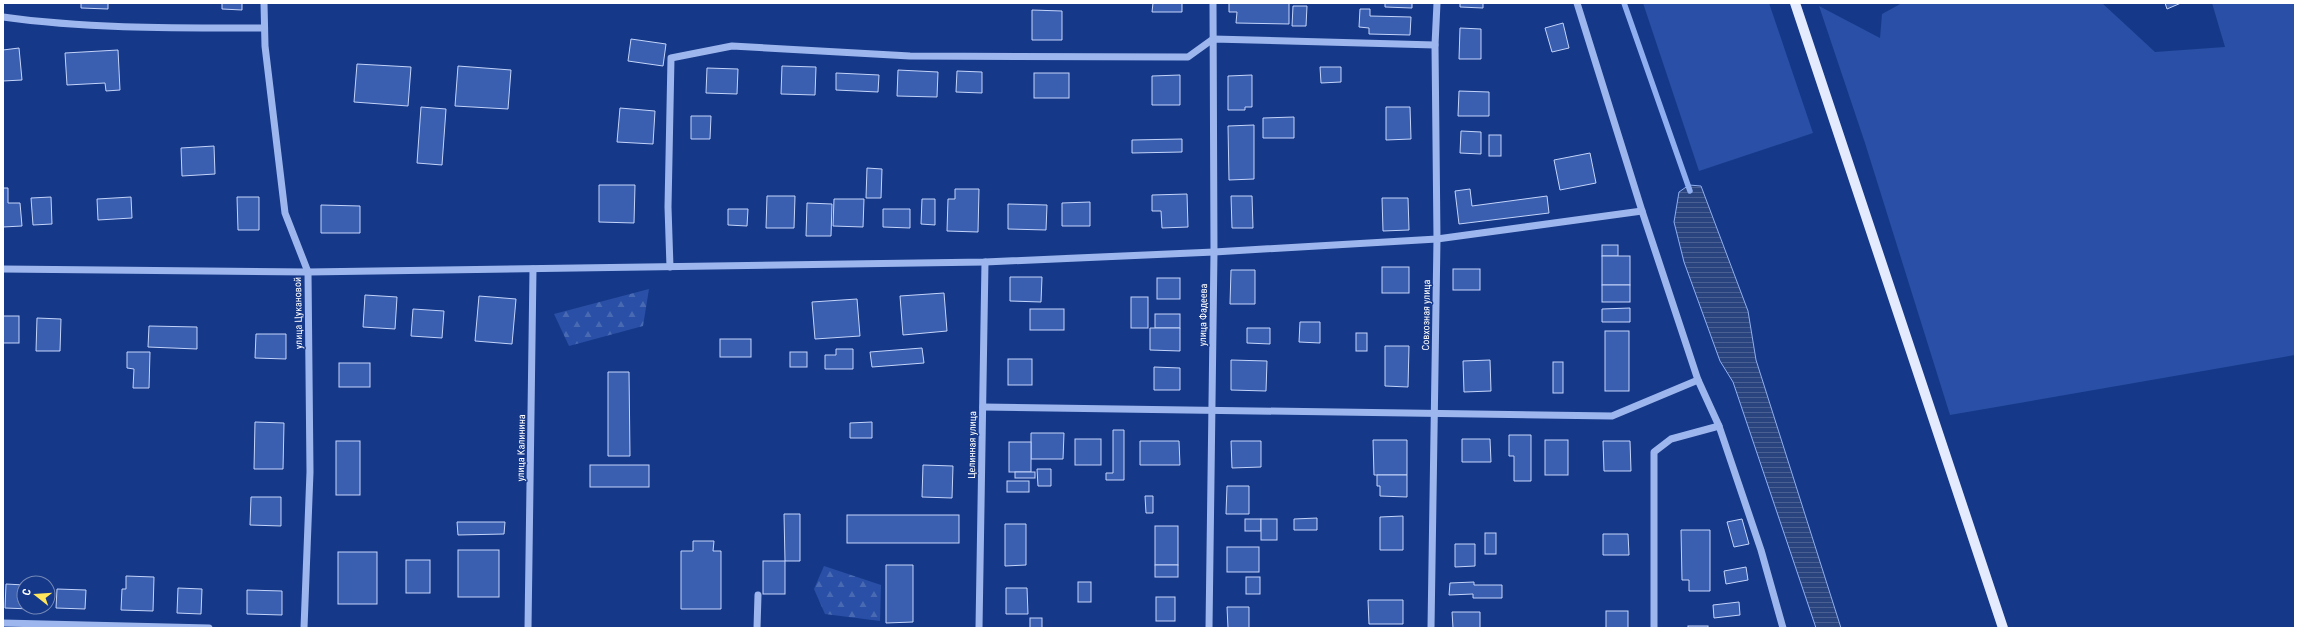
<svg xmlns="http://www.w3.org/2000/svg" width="2298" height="631" font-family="'Roboto Condensed',sans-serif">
  <defs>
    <pattern id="forest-firs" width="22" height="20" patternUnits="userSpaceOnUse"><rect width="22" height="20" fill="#2950a6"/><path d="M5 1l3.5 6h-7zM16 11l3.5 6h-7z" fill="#496ab3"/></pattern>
    <pattern id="water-rules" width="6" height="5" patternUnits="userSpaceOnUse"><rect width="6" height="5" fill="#2a447f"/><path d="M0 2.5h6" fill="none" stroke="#4a6092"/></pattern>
  </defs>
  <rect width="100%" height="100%" fill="#163888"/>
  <g fill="#2950a6">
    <path d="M1643,3H1769L1813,133L1699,171Z"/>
    <path d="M1902,3H2102L2155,52L2225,47L2212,3H2295V355L1950,415L1865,143L1819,6L1880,38L1882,14Z"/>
  </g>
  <g fill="url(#forest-firs)">
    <path d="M649,289L643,326L569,346L554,314Z"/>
    <path d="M824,566L881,585L880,621L825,614L814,589Z"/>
  </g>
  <path fill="url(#water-rules)" stroke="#8faff1" d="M1689,185L1701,186L1748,311L1756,360L1841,628H1816L1733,382L1720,361L1684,262L1674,222L1679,192Z"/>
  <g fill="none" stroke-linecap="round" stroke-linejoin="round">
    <path stroke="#8faff1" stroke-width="5.5" d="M1624,3L1690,191"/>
  </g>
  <g fill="#3a5fb0" stroke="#c3d4fa">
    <path d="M81,3H108V9L81,8Z"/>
    <path d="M222,3H242V10L222,9Z"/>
    <path d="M1153,3H1182V12H1152Z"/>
    <path d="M1229,3H1289V24L1236,23L1237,12H1229Z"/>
    <path d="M1385,3H1412V8L1385,7Z"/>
    <path d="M1460,3H1483V8L1460,7Z"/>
    <path d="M2165,3H2181L2167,9Z"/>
    <path d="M1293,6H1307L1306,26H1292Z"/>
    <path d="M1360,9H1370V16L1411,17L1410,35L1369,34V28L1359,27Z"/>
    <path d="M1032,10L1062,11V40H1032Z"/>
    <path d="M1563,23L1569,48L1552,52L1545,28Z"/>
    <path d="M1460,28L1481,29V59H1459Z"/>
    <path d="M631,39L666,44L663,66L628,61Z"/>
    <path d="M19,48L22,80L3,81V50Z"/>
    <path d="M118,50L120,90L106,91L105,83L67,85L65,53Z"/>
    <path d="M357,64L411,67L408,106L354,102Z"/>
    <path d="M458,66L511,70L508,109L455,106Z"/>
    <path d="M782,66L816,67L815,95L781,94Z"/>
    <path d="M1320,67H1341V82L1321,83Z"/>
    <path d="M707,68L738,69L737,94L706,93Z"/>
    <path d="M898,70L938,72L937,97L897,96Z"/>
    <path d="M957,71L982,72V93L956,92Z"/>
    <path d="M836,73L879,75L878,92L836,90Z"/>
    <rect x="1034" y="73" width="35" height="25"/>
    <path d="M1180,75V105H1152V76Z"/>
    <path d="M1252,75V107H1245V110H1228V76Z"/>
    <path d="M1459,91L1489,92V116H1458Z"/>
    <path d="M421,107L446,109L442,165L417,163Z"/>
    <path d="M1386,107H1410L1411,139L1386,140Z"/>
    <path d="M620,108L655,111L653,144L617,142Z"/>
    <path d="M691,116H711L710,139H691Z"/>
    <path d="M1294,117V138H1263V118Z"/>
    <path d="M1254,125V179L1229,180L1228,126Z"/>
    <path d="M1461,131L1481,132V154L1460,153Z"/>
    <rect x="1489" y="135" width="12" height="21"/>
    <path d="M1182,139V152L1132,153V140Z"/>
    <path d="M214,146L215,174L182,176L181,148Z"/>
    <path d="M1590,153L1596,183L1560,190L1554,160Z"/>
    <path d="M867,168L882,169L881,198H866Z"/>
    <path d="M599,185H635L634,223L599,222Z"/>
    <path d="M3,188H8V203H20L22,226L3,227Z"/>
    <path d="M955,189H979L978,232L947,231L948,199H955Z"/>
    <path d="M1470,189L1472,206L1547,196L1549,213L1459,224L1455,191Z"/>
    <path d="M1187,194L1188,227L1162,228L1161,211H1152V195Z"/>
    <path d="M767,196H795L794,228H766Z"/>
    <path d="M1231,196H1252L1253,228H1232Z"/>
    <path d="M51,197L52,224L33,225L31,198Z"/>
    <path d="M131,197L132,218L98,220L97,199Z"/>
    <path d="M237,197H259V230H238Z"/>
    <path d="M1382,198H1408L1409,230L1383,231Z"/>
    <path d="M834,199H864L863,227L833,226Z"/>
    <path d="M922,199H935V225L921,224Z"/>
    <path d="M1090,202V226H1062V203Z"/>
    <path d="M807,203L832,204L831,236H806Z"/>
    <path d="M1008,204L1047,205L1046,230L1008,229Z"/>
    <path d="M321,205L360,206V233H321Z"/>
    <path d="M728,209H748L747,226L728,225Z"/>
    <path d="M883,209H910V228L883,227Z"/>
    <rect x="1602" y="245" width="16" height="11"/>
    <rect x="1602" y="256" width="28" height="29"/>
    <rect x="1382" y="267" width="27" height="26"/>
    <rect x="1453" y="269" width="27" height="21"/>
    <path d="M1231,270H1255V304H1230Z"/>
    <path d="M1010,277H1042L1041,302L1010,301Z"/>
    <rect x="1157" y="278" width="23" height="21"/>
    <rect x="1602" y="285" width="28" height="17"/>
    <path d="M944,293L947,331L903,335L900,296Z"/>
    <path d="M365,295L397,297L395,329L363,327Z"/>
    <path d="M479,296L516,299L512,344L475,341Z"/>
    <rect x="1131" y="297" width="17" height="31"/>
    <path d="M857,299L860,336L815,339L812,302Z"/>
    <path d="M1630,308V322H1602V309Z"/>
    <path d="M413,309L444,311L442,338L411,336Z"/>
    <rect x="1030" y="309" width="34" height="21"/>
    <rect x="1155" y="314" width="25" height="14"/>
    <rect x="3" y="316" width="16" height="27"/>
    <path d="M37,318L61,319L60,351H36Z"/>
    <path d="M1300,322H1320V343L1299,342Z"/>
    <path d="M149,326L197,327V349L148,347Z"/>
    <path d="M1150,328H1180V351L1150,350Z"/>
    <path d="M1247,328H1270V344L1247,343Z"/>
    <rect x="1605" y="331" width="24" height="60"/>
    <rect x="1356" y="333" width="11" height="18"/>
    <path d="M256,334H286V359L255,358Z"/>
    <rect x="720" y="339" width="31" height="18"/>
    <path d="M1385,346H1409L1408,387L1385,386Z"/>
    <path d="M922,348L924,363L872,367L870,352Z"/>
    <path d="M836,349H853V369H825V355H836Z"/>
    <path d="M127,352H150L149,388H133L134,369L127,368Z"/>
    <rect x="790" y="352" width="17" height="15"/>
    <rect x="1008" y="359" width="24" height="26"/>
    <path d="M1231,360L1267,361L1266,391L1231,390Z"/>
    <path d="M1490,360L1491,391L1464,392L1463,361Z"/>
    <rect x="1553" y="362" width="10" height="31"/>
    <rect x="339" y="363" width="31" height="24"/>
    <path d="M1154,367L1180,368V390H1154Z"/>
    <path d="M608,372H629L630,456H608Z"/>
    <path d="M255,422L284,423L283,469H254Z"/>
    <path d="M872,422V438H850V423Z"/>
    <path d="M1113,430H1124V480H1106V473H1113Z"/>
    <path d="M1031,433H1064L1063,459H1031Z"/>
    <path d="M1509,435H1531V481H1514V456H1509Z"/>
    <rect x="1075" y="439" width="26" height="26"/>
    <path d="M1462,439H1490L1491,462H1462Z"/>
    <path d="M1373,440H1407V475H1374Z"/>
    <rect x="1545" y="440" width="23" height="35"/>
    <rect x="336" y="441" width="24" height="54"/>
    <path d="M1140,441H1179L1180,465H1140Z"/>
    <path d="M1231,441H1261V467L1232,468Z"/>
    <path d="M1603,441H1630L1631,471H1604Z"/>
    <rect x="1009" y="442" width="22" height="30"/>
    <rect x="590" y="465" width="59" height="22"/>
    <path d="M923,465L953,466L952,498L922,497Z"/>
    <path d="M1037,469H1051V486H1038Z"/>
    <rect x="1015" y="472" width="20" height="6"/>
    <path d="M1377,475H1407V497L1380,496V486H1377Z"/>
    <rect x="1007" y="481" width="22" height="11"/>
    <path d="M1227,486H1249V514H1226Z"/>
    <path d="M1145,496H1153V513H1146Z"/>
    <path d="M251,497H281V526L250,525Z"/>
    <path d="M784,514H800V561H785Z"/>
    <rect x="847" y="515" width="112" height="28"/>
    <path d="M1403,516V550H1380V517Z"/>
    <path d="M1317,518V530H1294V519Z"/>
    <rect x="1245" y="519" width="16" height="12"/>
    <rect x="1261" y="519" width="16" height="21"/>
    <path d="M1742,519L1749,544L1734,547L1727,522Z"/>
    <path d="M457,522H505L504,534L458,535Z"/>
    <path d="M1005,524H1026V565L1005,566Z"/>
    <rect x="1155" y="526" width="23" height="39"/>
    <path d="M1681,530H1710V591H1689V580H1682Z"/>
    <rect x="1485" y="533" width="11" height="21"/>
    <path d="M1603,534H1628L1629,555H1603Z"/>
    <path d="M693,541H714L713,551H721V609H681V551H693Z"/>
    <path d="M1455,544H1475V566L1455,567Z"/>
    <rect x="1227" y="547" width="32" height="25"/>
    <rect x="458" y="550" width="41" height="47"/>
    <rect x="338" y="552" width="39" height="52"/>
    <rect x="406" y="560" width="24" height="33"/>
    <rect x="763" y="561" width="22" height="33"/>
    <path d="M886,565H913V622L886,623Z"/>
    <rect x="1155" y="565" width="23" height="12"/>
    <path d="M1746,567L1748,580L1726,584L1724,571Z"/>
    <path d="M126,576L154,577L153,611L121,610L122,589H126Z"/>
    <rect x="1246" y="577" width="14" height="17"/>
    <rect x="1078" y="582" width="13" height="20"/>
    <path d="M1474,582V585H1502V598H1473V594L1449,595L1450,583Z"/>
    <path d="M6,584L24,585V607H31V609L5,608Z"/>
    <path d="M178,588L202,589L201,614L177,613Z"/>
    <path d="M1006,588H1027L1028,614H1006Z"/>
    <path d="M57,589L86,590L85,609L56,608Z"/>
    <path d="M247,590L282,591V615L247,614Z"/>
    <rect x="1156" y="597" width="19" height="24"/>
    <path d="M1368,600H1403V624H1369Z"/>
    <path d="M1739,602L1740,615L1714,618L1713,605Z"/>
    <path d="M1227,607H1249V628H1228Z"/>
    <rect x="1606" y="611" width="22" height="17"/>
    <path d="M1452,612H1480V628H1453Z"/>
    <rect x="1030" y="618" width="12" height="10"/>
    <rect x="1688" y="626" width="20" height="2"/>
  </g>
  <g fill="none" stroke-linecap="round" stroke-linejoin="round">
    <g stroke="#9db7ee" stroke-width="7">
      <path d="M264,3L265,46L285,213L308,272L310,472L304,628"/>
      <path d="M1577,3L1642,211L1698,380L1719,426L1761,550L1783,628"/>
      <path d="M3,17C89,29 177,28 264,28"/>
      <path d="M670,267L668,207L671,58L732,46L910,56L1188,57L1213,39L1435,45"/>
      <path d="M3,269L308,272L985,262L1214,252L1437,239L1642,211"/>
      <path d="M983,407L1612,416L1698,380"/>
      <path d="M3,623L209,628"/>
      <path d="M528,628L533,269"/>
      <path d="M757,628L758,595"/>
      <path d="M979,628L985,262"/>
      <path d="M1209,628L1214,252L1213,3"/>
      <path d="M1431,628L1437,239L1435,45L1437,3"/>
      <path d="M1654,628V452L1671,439L1719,426"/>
    </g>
    <path stroke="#e4ebff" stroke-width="10" d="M1795,3L2003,628"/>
  </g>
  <g text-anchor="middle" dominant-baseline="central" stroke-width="3" stroke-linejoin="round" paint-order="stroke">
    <g font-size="10" fill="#fff" stroke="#163888">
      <text transform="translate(298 313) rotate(-91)">улица Цукановой</text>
      <text transform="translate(1203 315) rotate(-89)">улица Фадеева</text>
      <text transform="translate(1426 315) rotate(-89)">Совхозная улица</text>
      <text transform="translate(972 445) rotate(-89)">Целинная улица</text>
      <text transform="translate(521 448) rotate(-89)">улица Калинина</text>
    </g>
  </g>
  <rect width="2298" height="631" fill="none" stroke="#ffffff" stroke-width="8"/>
  <g transform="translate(36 595) rotate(287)"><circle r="19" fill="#163888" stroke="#7388b8"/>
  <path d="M0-3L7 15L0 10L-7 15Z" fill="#ffe65a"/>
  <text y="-6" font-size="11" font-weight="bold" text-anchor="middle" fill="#ffffff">С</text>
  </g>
</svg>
